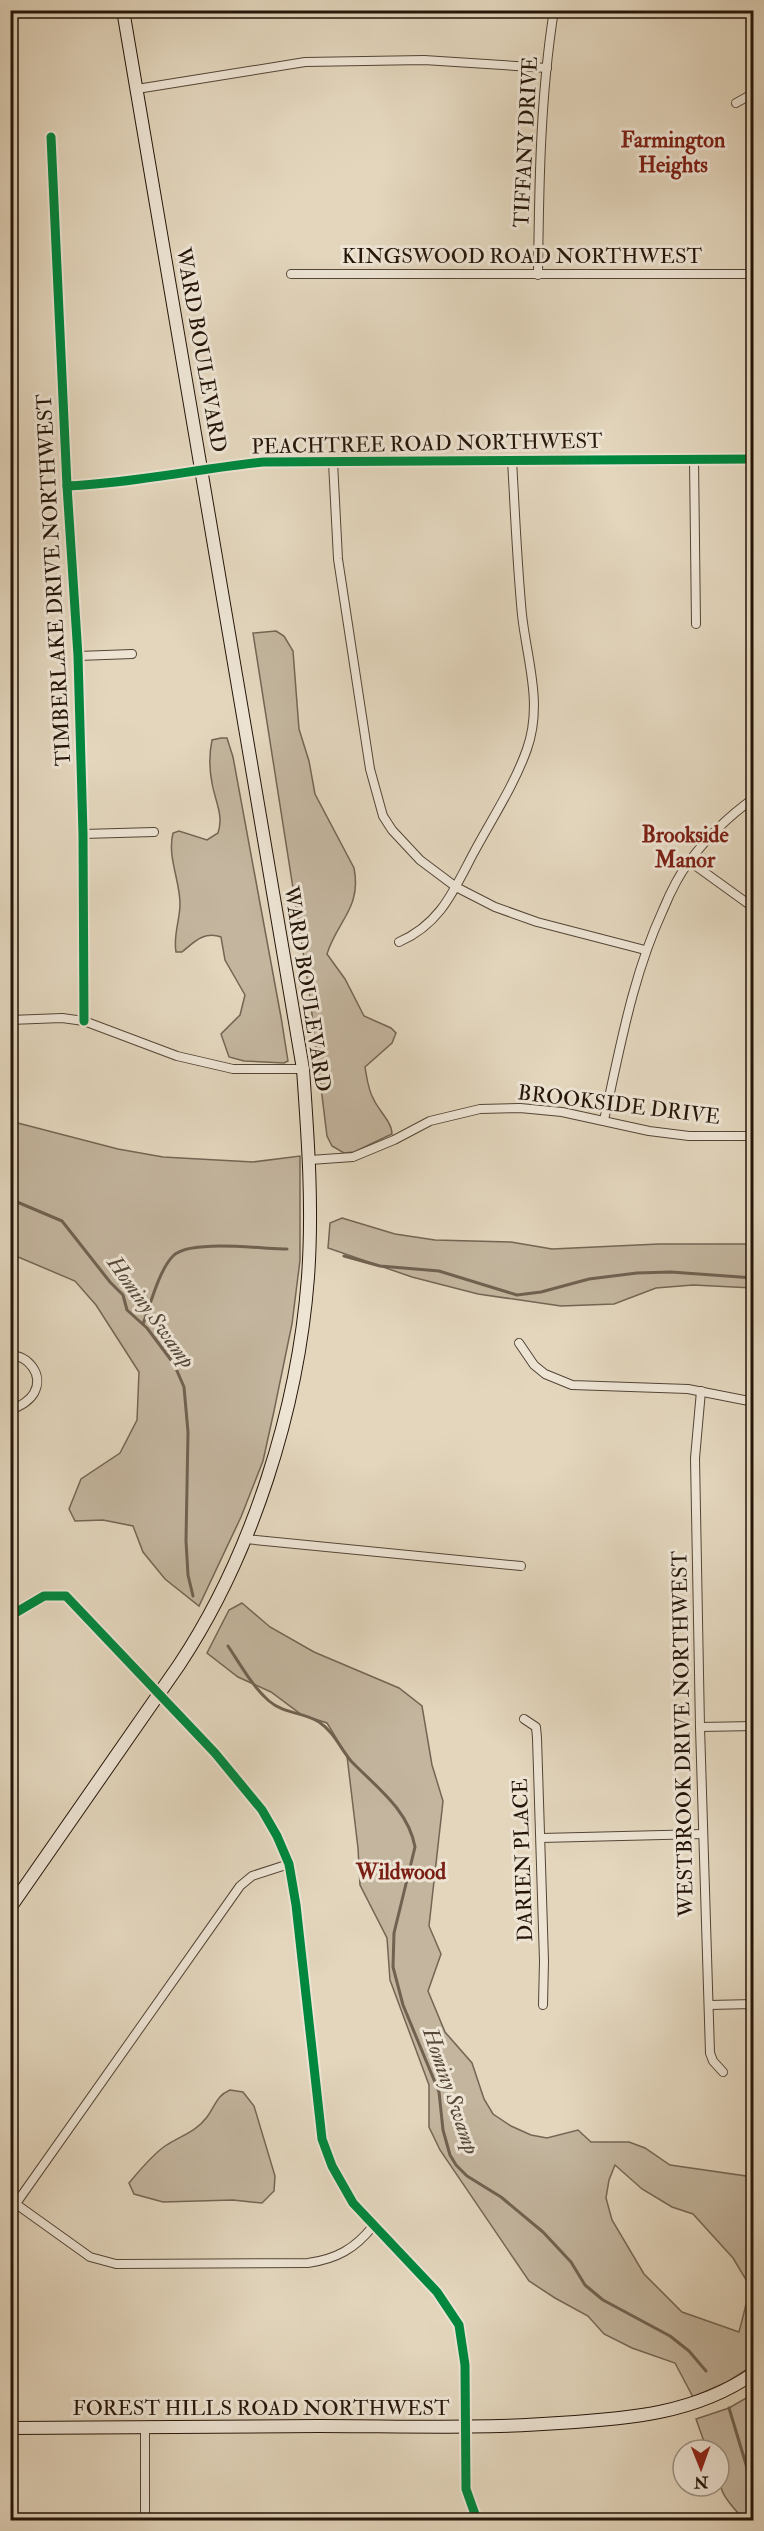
<svg xmlns="http://www.w3.org/2000/svg" width="764" height="2531" font-family="'IM FELL Double Pica',serif">
  <rect width="100%" height="100%" fill="#e3d6bd"/>
  <filter id="stains"><feTurbulence type="fractalNoise" baseFrequency=".00333" numOctaves="4"/><feColorMatrix values="0 0 0 0 .2 0 0 0 0 .09 0 0 0 0 .02 0 0 0 .5 -.17"/></filter>
  <radialGradient id="worn" r=".72"><stop offset=".6" stop-color="#630" stop-opacity="0"/><stop offset="1" stop-color="#630" stop-opacity=".3"/></radialGradient>
  <g fill="#c3b59e" stroke="#746554" stroke-width="1.5" fill-rule="evenodd">
    <path d="M276,631L284,636L293,651L299,729L309,761L315,794L354,868C362,908 337,921 327,954L345,979L364,1016L391,1028L396,1033L392,1043L365,1067C367,1079 368,1090 374,1100C379,1111 392,1122 392,1134L354,1152L344,1153L332,1146L327,1136L309,990L253,633Z"/>
    <path d="M221,738H227L233,757L281,1017L288,1061L284,1063L244,1061L229,1057L221,1034L240,1015L245,995L225,960L221,937C204,931 194,942 182,952H176C173,935 180,920 180,904C180,880 167,857 173,833L179,831L207,840L218,833C224,815 215,801 212,783C209,768 209,755 212,740Z"/>
    <path d="M10,1121L118,1149L163,1157L253,1162L300,1156V1260L292,1324L274,1411L263,1461L241,1517L199,1606L165,1579L143,1552L133,1526L103,1520L75,1521L69,1509L81,1479L120,1453L137,1420L139,1372L96,1305L75,1281L11,1254Z"/>
    <path d="M342,1218L395,1234L435,1240L511,1242L552,1249L659,1244H753V1288L693,1285L656,1288L614,1304L561,1306L478,1294L412,1277L328,1248L330,1223Z"/>
    <path d="M242,1603L270,1627L314,1652L399,1688L422,1706L432,1765L443,1801L429,1926L441,1954L428,1991L445,2032L472,2063L484,2099L493,2114L511,2126L531,2135L547,2138L578,2130L591,2142H629L645,2148L670,2165L753,2177L754,2365L727,2382L693,2397L675,2363L632,2348L604,2334L588,2316L555,2298L529,2281L440,2150L429,2127V2085L390,1980L387,1938L360,1885L358,1848L347,1756L327,1723L302,1715L271,1692L238,1677L207,1653L229,1610ZM615,2165L642,2189L672,2207L693,2214L733,2258L748,2283L749,2293L739,2332L682,2312L644,2274L612,2220L606,2198L609,2180Z"/>
    <path d="M230,2090L243,2092L254,2106L275,2176L274,2191L262,2203L233,2200L163,2202L134,2194L129,2183C140,2170 151,2156 165,2146C180,2136 196,2132 207,2117C216,2105 216,2096 230,2090Z"/>
    <path d="M753,2394V2520H744C717,2489 719,2491 719,2450H707L696,2419L729,2408Z"/>
  </g>
  <g fill="none" stroke-linecap="round" stroke-linejoin="round">
    <g stroke="#706150" stroke-width="3">
      <path d="M10,1199L62,1221L110,1282L123,1295L127,1310L147,1328L174,1364L184,1387L188,1432L186,1541L188,1575L193,1596"/>
      <path d="M344,1256L380,1266L439,1271L517,1295L541,1292L589,1279L637,1273L671,1272L754,1278"/>
      <path d="M143,1324C150,1306 159,1270 173,1256C189,1239 263,1249 287,1249"/>
      <path d="M228,1646C240,1664 252,1686 269,1701C284,1714 303,1712 319,1722C334,1732 340,1748 351,1761C376,1787 408,1809 415,1847L394,1933L393,1967L403,2005L439,2092L443,2130L450,2155L456,2165L467,2176L501,2197L543,2232L571,2262L585,2285L603,2300L670,2336L689,2351L706,2371"/>
      <path d="M729,2408L748,2471L754,2504"/>
    </g>
    <defs>
      <g id="minor">
        <path d="M137,89L305,62L424,60L547,68"/>
        <path d="M736,103L754,93"/>
        <path d="M51,137L67,486L78,656L83,834L84,1021"/>
        <path d="M291,274H754"/>
        <path d="M538,275C539,187 540,98 554,10"/>
        <path d="M694,459L696,624"/>
        <path d="M333,462L338,559L370,769L383,816L392,830L420,860L456,887L495,907L537,922L645,950"/>
        <path d="M67,486C133,483 197,469 263,462L754,459"/>
        <path d="M78,656L132,654"/>
        <path d="M83,834L154,832"/>
        <path d="M689,861L754,908"/>
        <path d="M399,942C440,924 453,892 473,854C491,820 514,786 527,749C543,704 527,660 522,615C517,563 515,512 512,460"/>
        <path d="M10,1020L62,1018L84,1021L177,1056L233,1069H303"/>
        <path d="M604,1120C620,1049 632,977 663,910C670,893 678,876 689,862C707,837 729,816 754,798"/>
        <path d="M310,1160L353,1157L394,1140L430,1121L480,1109L520,1108L562,1112L649,1131L689,1136H754"/>
        <path d="M519,1343L534,1365L545,1374L572,1385L688,1389L754,1402"/>
        <path d="M10,1355C29,1356 44,1375 34,1393C29,1402 19,1406 10,1411"/>
        <path d="M701,1391L695,1458L700,1727L710,2053L713,2061L723,2072"/>
        <path d="M245,1539L521,1566"/>
        <path d="M10,1616L44,1596H66L215,1753L262,1810L277,1836L289,1864L296,1905L322,2139L332,2166L353,2203L437,2292L459,2325L465,2365L466,2489L477,2520"/>
        <path d="M524,1719L536,1727L537,1738L544,1961L543,2005"/>
        <path d="M700,1727L754,1726"/>
        <path d="M541,1838L703,1834"/>
        <path d="M709,2005L754,2004"/>
        <path d="M16,2204L90,2257L116,2264L308,2263C336,2259 355,2249 373,2226"/>
        <path d="M10,2212L240,1886L252,1876L289,1864"/>
        <path d="M145,2427V2520"/>
      </g>
      <g id="secondary">
        <path d="M10,1908L179,1665C252,1555 298,1409 308,1277C313,1207 308,1139 303,1069L123,10"/>
        <path d="M10,2428C113,2427 216,2426 319,2426C399,2426 479,2429 559,2423C626,2419 696,2414 754,2373"/>
      </g>
    </defs>
    <use href="#minor" stroke="#544536" stroke-width="10"/>
    <use href="#secondary" stroke="#251509" stroke-width="14"/>
    <use href="#minor" stroke="#ede4d4" stroke-width="8"/>
    <use href="#secondary" stroke="#ede4d4" stroke-width="12"/>
    <defs>
      <g id="cycleway">
        <path d="M51,137L67,486L78,656L83,834L84,1021"/>
        <path d="M67,486C133,483 197,469 263,462L754,459"/>
        <path d="M10,1616L44,1596H66L215,1753L262,1810L277,1836L289,1864L296,1905L322,2139L332,2166L353,2203L437,2292L459,2325L465,2365L466,2489L477,2520"/>
      </g>
    </defs>
    <use href="#cycleway" stroke="#ede4d4" stroke-width="13"/>
    <use href="#cycleway" stroke="#00873e" stroke-width="9"/>
  </g>
  <g text-anchor="middle" dominant-baseline="central" stroke-width="6" stroke-linejoin="round" paint-order="stroke">
    <g font-size="21" fill="#251509" stroke="#ede4d4">
      <text transform="translate(526 142) rotate(-87)">TIFFANY DRIVE</text>
      <text x="522" y="256">KINGSWOOD ROAD NORTHWEST</text>
      <text transform="translate(201 350) rotate(80)">WARD BOULEVARD</text>
      <text transform="translate(427 444) rotate(-1)">PEACHTREE ROAD NORTHWEST</text>
      <text transform="translate(54 580) rotate(-93)">TIMBERLAKE DRIVE NORTHWEST</text>
      <text transform="translate(307 989) rotate(81)">WARD BOULEVARD</text>
      <text transform="translate(619 1105) rotate(7)">BROOKSIDE DRIVE</text>
      <text transform="translate(683 1734) rotate(-91)">WESTBROOK DRIVE NORTHWEST</text>
      <text transform="translate(523 1860) rotate(-92)">DARIEN PLACE</text>
      <text x="261" y="2408">FOREST HILLS ROAD NORTHWEST</text>
    </g>
    <g font-size="22" font-weight="bold" fill="#7a1f14" stroke="#ede4d4">
      <text x="673" y="140">Farmington<tspan x="673" dy="25">Heights</tspan></text>
      <text x="685" y="835">Brookside<tspan x="685" dy="25">Manor</tspan></text>
      <text x="401" y="1872">Wildwood</text>
    </g>
    <g font-size="22" font-style="italic" fill="#574839" stroke="#ede4d4">
      <text transform="translate(151 1312) rotate(54)">Hominy Swamp</text>
      <text transform="translate(451 2091) rotate(71)">Hominy Swamp</text>
    </g>
  </g>
  <rect width="764" height="2531" fill="none" stroke="#e3d6bd" stroke-width="36"/>
  <rect x="12" y="12" width="740" height="2507" fill="none" stroke="#251509" stroke-width="3"/>
  <rect x="18" y="18" width="728" height="2495" fill="none" stroke="#251509" stroke-width="1.5"/>
  <g transform="translate(701 2468) rotate(179)"><circle r="28" fill="#ede4d4" stroke="#9d9183" stroke-width="1.5"/>
  <path d="M0-4.5L10 22L0 15L-10 22Z" fill="#8f2418"/>
  <text y="-9" font-size="16" font-weight="bold" text-anchor="middle" fill="#251509">N</text>
  </g>
  <rect width="100%" height="100%" filter="url(#stains)"/>
  <rect width="100%" height="100%" fill="url(#worn)"/>
</svg>
